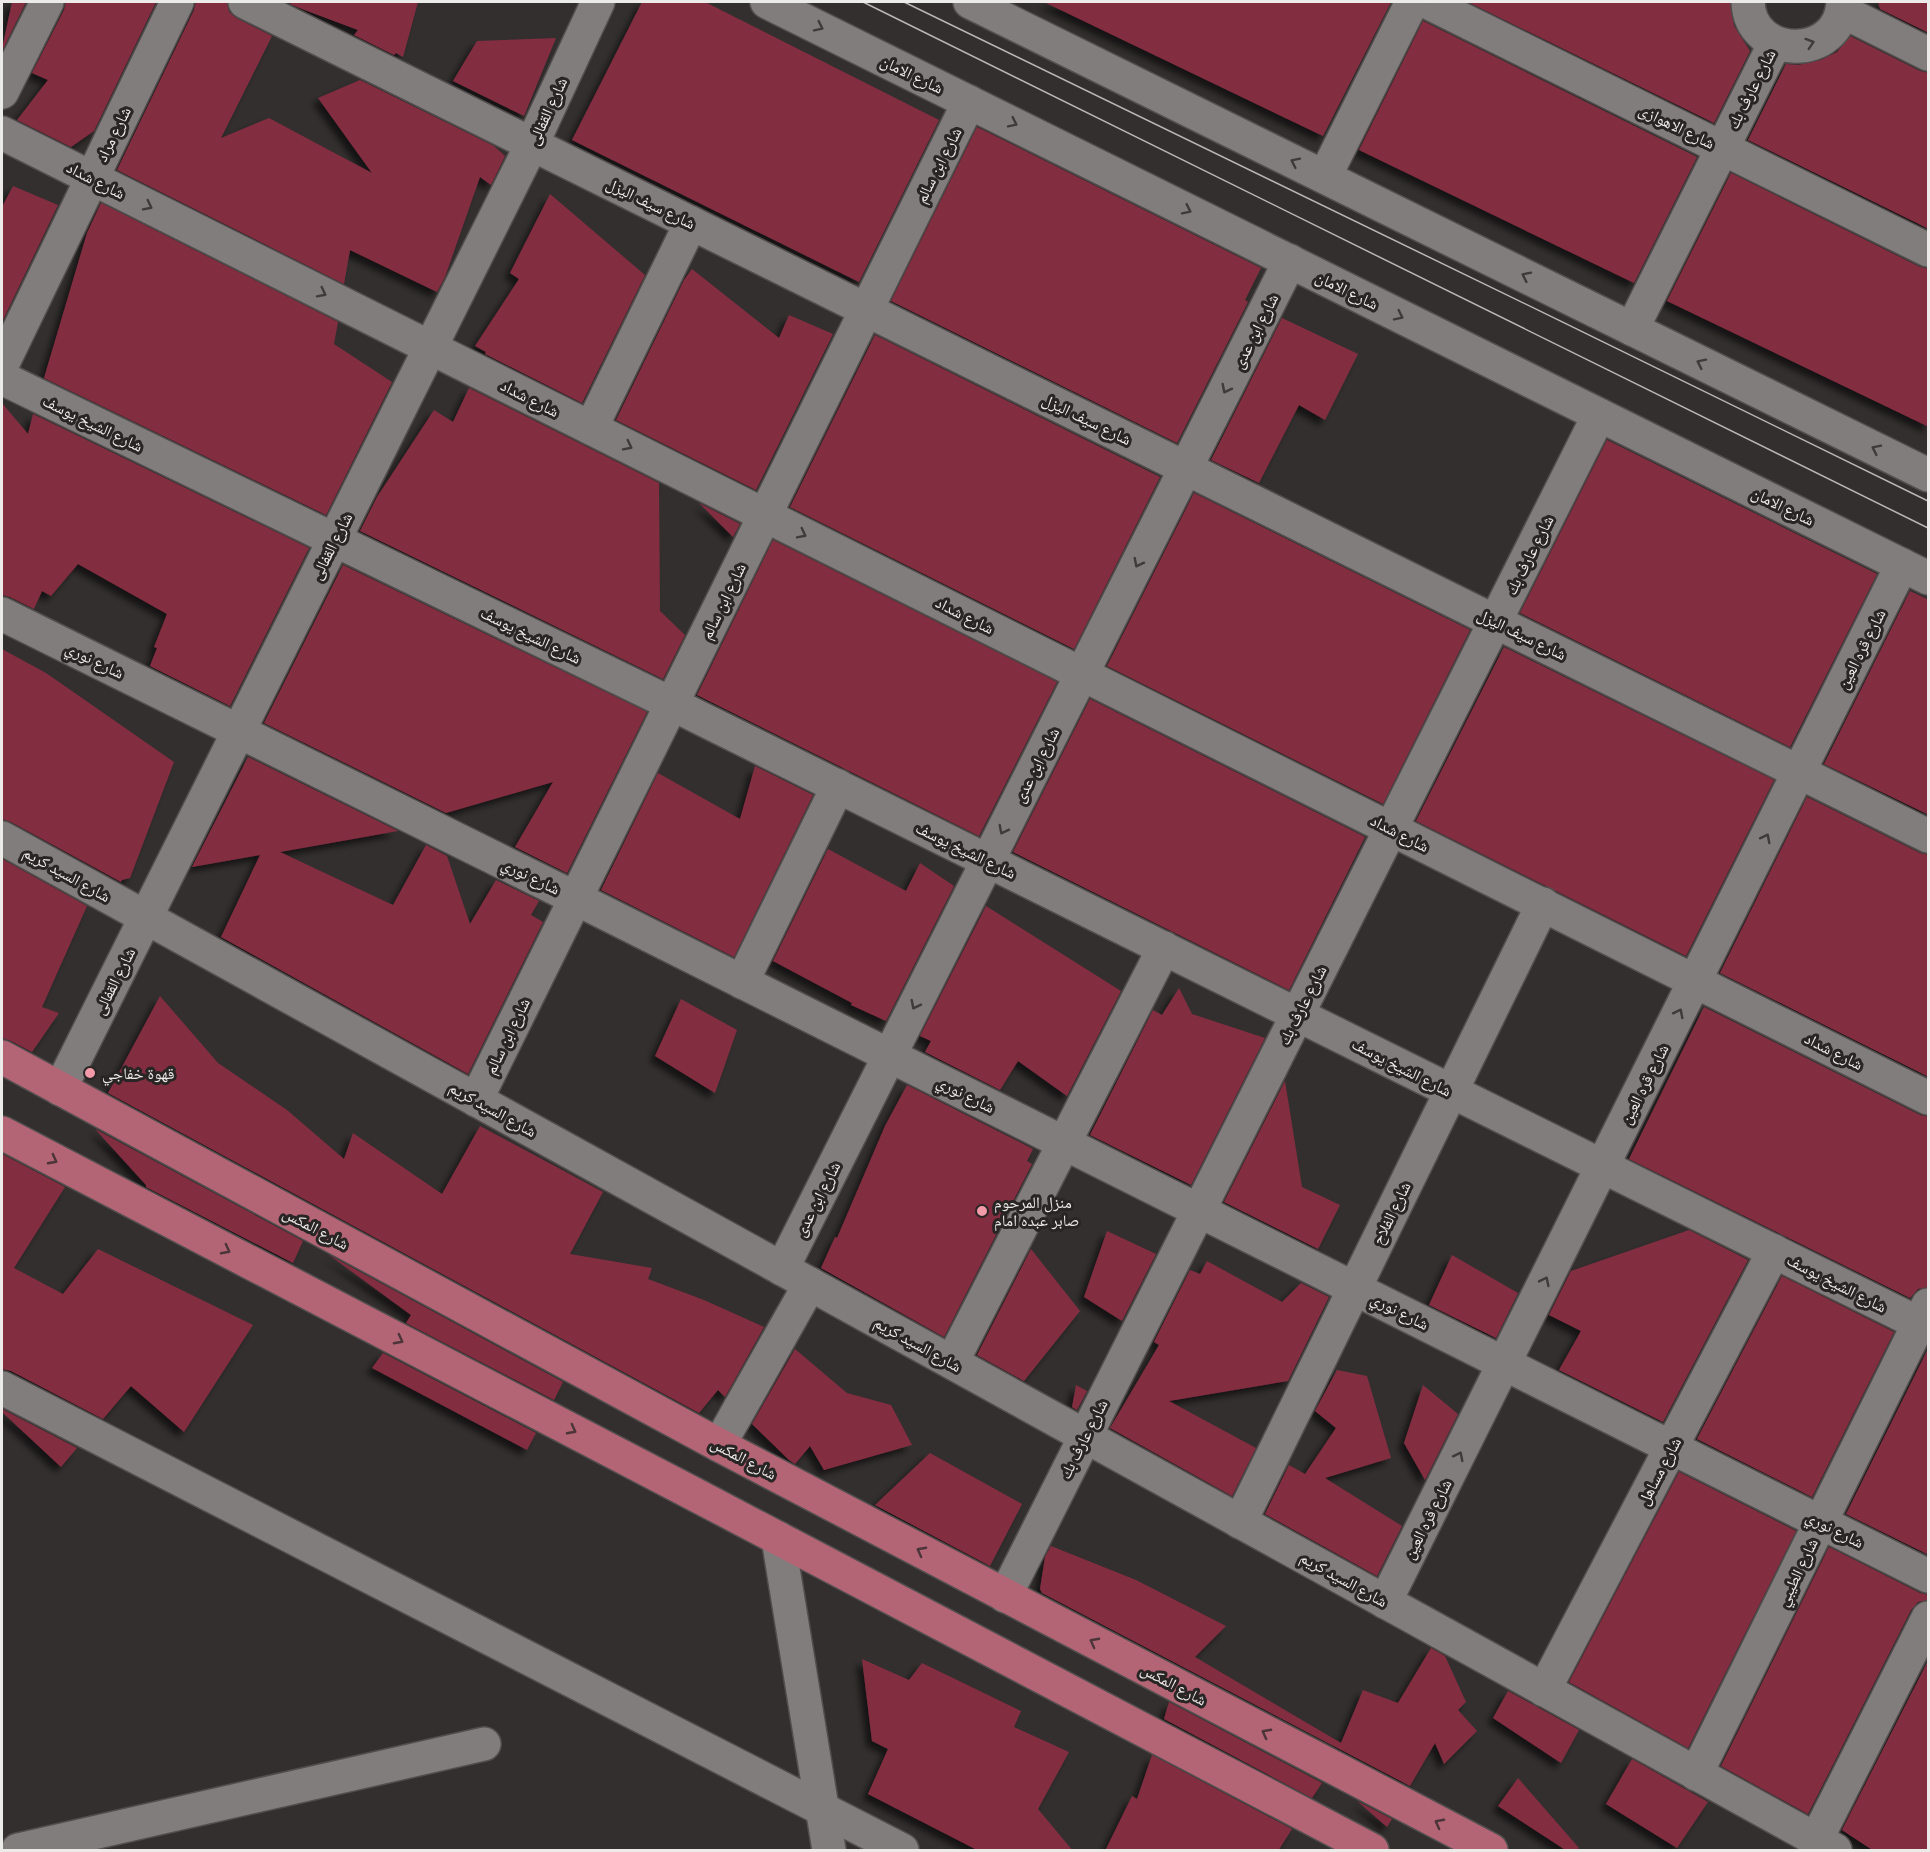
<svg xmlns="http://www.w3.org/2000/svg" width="1930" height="1852" font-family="'Golos Text','Noto Naskh Arabic',sans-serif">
  <defs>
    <filter id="shadow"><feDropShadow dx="-5.5" dy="5.5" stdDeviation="3" flood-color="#0009"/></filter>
  </defs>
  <rect width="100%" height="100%" fill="#332f2f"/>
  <g fill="#832d41" filter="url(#shadow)">
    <path d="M12,2H26L2,51V49Z"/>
    <path d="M66,2H156L94,131L71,147L17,120L48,80L32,73L64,10Z"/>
    <path d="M196,2H227L229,12L236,18L272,36L221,138L269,118L372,173L318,98L360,80L494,146L505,156L491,185L480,177L445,277L437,292L350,250L344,284L117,170L194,10Z"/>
    <path d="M291,2H418L403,57L396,53L394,55L354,35L358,30L302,9L290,4Z"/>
    <path d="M642,2H705L939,120L859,282L572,140Z"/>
    <path d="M1044,2H1391L1323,136Z"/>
    <path d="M1468,2H1730L1734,26L1750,51L1714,123Z"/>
    <path d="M1878,2H1929V33L1880,9Z"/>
    <path d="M1423,21L1697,157L1634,283L1359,150Z"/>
    <path d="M1850,36L1920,71L1929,73V229L1748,140L1786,64L1798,65L1821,60L1837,52Z"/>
    <path d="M556,38L524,116L453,81L477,41Z"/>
    <path d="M977,127L1261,268L1245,300L1248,302L1177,443L891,301Z"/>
    <path d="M1731,173L1920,267L1929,269V427L1667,301Z"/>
    <path d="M13,186L58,205L2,322V207Z"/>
    <path d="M550,194L645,275L582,403L485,354L486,352L475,346L519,279L510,273Z"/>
    <path d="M101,203L338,322L334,344L392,382L326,515L44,378L87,233Z"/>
    <path d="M692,269L779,338L789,315L833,334L756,490L616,420L684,280Z"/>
    <path d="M1282,318L1358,354L1325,420L1299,405L1259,483L1211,460Z"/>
    <path d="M875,335L1160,477L1074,649L790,507Z"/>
    <path d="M469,388L659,483L660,611L685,635L663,679L360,531L377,497L434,410L453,422Z"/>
    <path d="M2,403L28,434L33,414L309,548L230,706L150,666L157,648L154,647L167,614L78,564L51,596L42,591L34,609L10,597L2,595Z"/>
    <path d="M1607,440L1877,574L1790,747L1520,613Z"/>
    <path d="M1194,493L1470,630L1383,804L1107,666Z"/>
    <path d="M699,503L740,524L733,537Z"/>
    <path d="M773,540L1057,682L979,836L697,695Z"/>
    <path d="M343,565L647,712L567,873L515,847L553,782L446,813L264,723Z"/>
    <path d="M1910,591L1929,600V815L1824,764Z"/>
    <path d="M1504,647L1774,780L1686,956L1416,821Z"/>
    <path d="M2,649L46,673L174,762L130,878L122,880L121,882L11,822L2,819Z"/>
    <path d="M1090,699L1365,837L1289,990L1013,852Z"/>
    <path d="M248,757L398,831L280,852L393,905L426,845L447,856L470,924L496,880L539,901L531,915L543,922L468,1074L221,937L260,855L192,867Z"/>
    <path d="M755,766L813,795L734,957L601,890L658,773L740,819Z"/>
    <path d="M1807,797L1920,853L1929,855V1077L1720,973Z"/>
    <path d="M828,849L906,891L920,863L954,886L886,1021L851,1005L852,1003L773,961Z"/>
    <path d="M2,859L87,906L42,1007L59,1013L32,1052L11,1041L2,1038Z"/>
    <path d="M986,906L1121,991L1067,1096L1018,1061L1000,1090L925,1052L931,1041L920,1036Z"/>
    <path d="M1179,988L1192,1014L1265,1038L1191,1185L1090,1135L1153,1010L1162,1015Z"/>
    <path d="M160,996L218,1063L287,1110L344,1159L353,1133L442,1194L480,1126L603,1192L570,1254L652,1268L648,1279L704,1300L764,1327L725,1397L718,1390L699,1413L108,1093Z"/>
    <path d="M681,999L737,1030L715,1093L655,1056Z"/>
    <path d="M1704,1007L1920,1115L1929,1117V1287L1918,1289L1910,1298L1629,1159Z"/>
    <path d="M1285,1081L1302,1187L1340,1205L1318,1249L1224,1202Z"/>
    <path d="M907,1085L1033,1149L1027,1161L1032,1164L944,1337L821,1268L835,1237L837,1238L885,1126Z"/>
    <path d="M95,1129L303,1241L293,1263L146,1187V1185Z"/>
    <path d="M2,1154L65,1187L14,1268L63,1294L98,1249L253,1325L184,1432L131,1386L103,1419L11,1371L2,1369Z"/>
    <path d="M1689,1230L1748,1260L1663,1422L1559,1370L1581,1331L1549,1315L1571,1271Z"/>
    <path d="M1107,1231L1156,1254L1122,1321L1084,1297Z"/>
    <path d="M1031,1249L1080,1311L1024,1381L977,1355Z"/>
    <path d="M329,1255L563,1382L554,1400L406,1323L411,1315Z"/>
    <path d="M1452,1255L1518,1293L1496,1338L1429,1305Z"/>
    <path d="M1207,1261L1282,1302L1301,1283L1329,1297L1288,1381L1169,1401L1256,1448L1232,1496L1110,1428L1159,1345L1154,1342L1190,1270L1200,1274Z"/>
    <path d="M1782,1276L1894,1332L1812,1497L1697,1439Z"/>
    <path d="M1929,1347V1555L1846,1514Z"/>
    <path d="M795,1349L847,1393L891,1405L912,1445L824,1470L810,1446L795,1464L789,1460L752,1424Z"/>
    <path d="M383,1353L536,1433L527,1450L372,1368Z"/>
    <path d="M1337,1370L1367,1376L1391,1458L1325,1478L1402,1526L1377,1576L1265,1514L1289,1465L1305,1474L1336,1428L1315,1411Z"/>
    <path d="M1076,1385L1087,1391L1077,1410L1072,1407Z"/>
    <path d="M1423,1385L1458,1414L1425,1480L1404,1443Z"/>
    <path d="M2,1409L77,1448L61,1467L2,1412Z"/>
    <path d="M930,1453L1022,1504L990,1566L875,1505Z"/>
    <path d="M1679,1472L1796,1531L1688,1748L1569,1682Z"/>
    <path d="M1051,1546L1136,1580L1226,1626L1195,1657L1341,1743L1363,1690L1398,1703L1431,1648L1445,1656L1466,1702L1458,1710L1477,1731L1444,1764L1435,1743L1410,1786L1042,1593L1040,1589L1045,1557Z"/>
    <path d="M1829,1547L1920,1593L1929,1595V1600L1918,1602L1911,1610L1808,1814L1721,1766Z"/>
    <path d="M862,1659L909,1680L922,1663L1021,1711L1014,1727L1069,1752L1038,1809L1073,1851H979L868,1794L888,1749L872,1741Z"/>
    <path d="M1929,1659V1851H1874L1842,1830Z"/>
    <path d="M1508,1691L1579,1730L1561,1763L1493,1718Z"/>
    <path d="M1169,1702L1322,1783L1312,1798L1164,1719Z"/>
    <path d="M1152,1755L1292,1829L1278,1851H1105L1132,1796L1137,1799Z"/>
    <path d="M1632,1759L1708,1802L1677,1848L1606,1804Z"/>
    <path d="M1518,1778L1579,1848L1577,1851H1567L1498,1806Z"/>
    <path d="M1357,1801L1392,1819L1387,1827Z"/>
  </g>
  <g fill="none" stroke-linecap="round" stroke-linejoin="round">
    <defs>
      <g id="minor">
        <path d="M245,2L1928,836"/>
        <path d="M767,2L1928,578"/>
        <path d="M970,2L1928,475"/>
        <path d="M1427,2L1928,250"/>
        <path d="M1748,2C1750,60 1840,62 1843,2"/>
        <path d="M1842,11L1928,54"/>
        <path d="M2,92L47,2"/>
        <path d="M2,133L1928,1098"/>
        <path d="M1325,176L1412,2"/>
        <path d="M1632,329L1775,43"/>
        <path d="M2,365L177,2"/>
        <path d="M2,378L672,704L1928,1328"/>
        <path d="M591,428L691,223"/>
        <path d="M2,614L575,898L1928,1576"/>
        <path d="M2,838L1835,1850"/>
        <path d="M742,982L838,786"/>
        <path d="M60,1089L532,144L598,2"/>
        <path d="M476,1100L969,102"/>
        <path d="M782,1269L1290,261"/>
        <path d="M952,1362L1164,948"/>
        <path d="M2,1388L902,1850"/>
        <path d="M719,1445L810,1284"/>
        <path d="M1240,1522L1543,904"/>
        <path d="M778,1538L829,1850"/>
        <path d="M1005,1596L1599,415"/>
        <path d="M1385,1602L1902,565"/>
        <path d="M1544,1690L1774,1251"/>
        <path d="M1696,1774L1928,1305"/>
        <path d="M1816,1840L1928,1618"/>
        <path d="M18,1850L484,1744"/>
      </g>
      <g id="major">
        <path d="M2,1057L719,1445L1491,1850"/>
        <path d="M2,1133L692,1493L1372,1850"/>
      </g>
    </defs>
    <use href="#minor" stroke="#524e4e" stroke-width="36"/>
    <use href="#major" stroke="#524e4e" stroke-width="36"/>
    <use href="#minor" stroke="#827d7d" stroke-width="33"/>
    <use href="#major" stroke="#b36475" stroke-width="33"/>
    <g stroke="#bab6b6" stroke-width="1.5">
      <path d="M863,2L1928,528"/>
      <path d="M904,2C1244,170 1588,332 1928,501"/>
    </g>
  </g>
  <defs><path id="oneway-chevron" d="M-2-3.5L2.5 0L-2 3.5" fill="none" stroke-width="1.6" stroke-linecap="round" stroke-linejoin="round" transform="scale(1.5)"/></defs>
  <g stroke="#3f3b3b">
    <use href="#oneway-chevron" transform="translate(819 27) rotate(26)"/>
    <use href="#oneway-chevron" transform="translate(1810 43) rotate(-18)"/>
    <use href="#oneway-chevron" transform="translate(1013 123) rotate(26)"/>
    <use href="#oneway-chevron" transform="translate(1295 162) rotate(-154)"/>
    <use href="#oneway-chevron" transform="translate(148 206) rotate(27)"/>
    <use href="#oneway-chevron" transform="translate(1187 210) rotate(26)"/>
    <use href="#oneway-chevron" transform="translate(1526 276) rotate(-154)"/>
    <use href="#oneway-chevron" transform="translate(322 293) rotate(27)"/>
    <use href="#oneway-chevron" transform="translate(1399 316) rotate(26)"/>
    <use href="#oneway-chevron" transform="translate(1701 363) rotate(-154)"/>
    <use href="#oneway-chevron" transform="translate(1226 389) rotate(117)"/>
    <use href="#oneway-chevron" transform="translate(628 446) rotate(27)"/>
    <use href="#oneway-chevron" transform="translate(1876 449) rotate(-154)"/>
    <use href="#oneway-chevron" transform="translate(802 534) rotate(27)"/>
    <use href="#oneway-chevron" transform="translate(1138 563) rotate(117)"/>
    <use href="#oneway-chevron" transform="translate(1003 830) rotate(117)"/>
    <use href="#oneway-chevron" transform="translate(1766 838) rotate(-63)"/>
    <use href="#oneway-chevron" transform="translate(915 1005) rotate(117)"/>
    <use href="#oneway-chevron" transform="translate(1679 1013) rotate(-63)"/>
    <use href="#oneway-chevron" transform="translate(1545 1281) rotate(-64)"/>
    <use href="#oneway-chevron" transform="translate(1459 1456) rotate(-63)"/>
  </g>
  <g stroke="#4c3539">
    <use href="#oneway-chevron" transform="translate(53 1160) rotate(28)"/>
    <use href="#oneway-chevron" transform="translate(226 1250) rotate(28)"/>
    <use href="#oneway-chevron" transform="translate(399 1340) rotate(28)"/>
    <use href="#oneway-chevron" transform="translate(572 1430) rotate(28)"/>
    <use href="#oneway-chevron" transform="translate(921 1551) rotate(-152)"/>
    <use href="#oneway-chevron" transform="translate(1094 1642) rotate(-152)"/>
    <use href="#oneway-chevron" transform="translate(1266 1733) rotate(-152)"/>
    <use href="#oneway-chevron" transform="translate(1439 1823) rotate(-152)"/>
  </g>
  <g fill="#f39aa8" stroke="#292525" stroke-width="2">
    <circle cx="90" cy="1073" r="6"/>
    <circle cx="982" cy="1211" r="6"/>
  </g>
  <g text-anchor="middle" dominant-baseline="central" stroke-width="6" stroke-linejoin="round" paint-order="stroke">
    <g font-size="16" fill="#edeaea" stroke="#292525">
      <text transform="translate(912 74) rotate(26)">شارع الامان</text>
      <text transform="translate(1751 89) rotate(-63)">شارع عارف بك</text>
      <text transform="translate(547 111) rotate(-65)">شارع القفالى</text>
      <text transform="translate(1677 126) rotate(26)">شارع الاهوازى</text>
      <text transform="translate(113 134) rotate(-64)">شارع مراد</text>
      <text transform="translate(938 165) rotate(-63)">شارع ابن سالم</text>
      <text transform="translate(96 180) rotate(27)">شارع شداد</text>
      <text transform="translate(651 203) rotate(26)">شارع سيف اليزل</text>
      <text transform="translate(1347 290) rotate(26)">شارع الامان</text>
      <text transform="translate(1255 331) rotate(-63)">شارع ابن عدى</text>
      <text transform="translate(530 398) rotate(27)">شارع شداد</text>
      <text transform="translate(1087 419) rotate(26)">شارع سيف اليزل</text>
      <text transform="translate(93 423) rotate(26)">شارع الشيخ يوسف</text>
      <text transform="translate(1783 506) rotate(26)">شارع الامان</text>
      <text transform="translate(331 546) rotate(-63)">شارع القفالى</text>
      <text transform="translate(1529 555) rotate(-63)">شارع عارف بك</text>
      <text transform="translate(723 601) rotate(-64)">شارع ابن سالم</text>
      <text transform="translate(965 615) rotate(27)">شارع شداد</text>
      <text transform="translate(1522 634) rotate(26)">شارع سيف اليزل</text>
      <text transform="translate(531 635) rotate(26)">شارع الشيخ يوسف</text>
      <text transform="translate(1861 649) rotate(-63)">شارع قره العين</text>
      <text transform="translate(95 660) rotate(26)">شارع نوري</text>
      <text transform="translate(1036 765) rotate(-63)">شارع ابن عدى</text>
      <text transform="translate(1400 833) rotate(27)">شارع شداد</text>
      <text transform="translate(966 850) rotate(26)">شارع الشيخ يوسف</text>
      <text transform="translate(67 874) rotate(29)">شارع السيد كريم</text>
      <text transform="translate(531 876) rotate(26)">شارع نوري</text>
      <text transform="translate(114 981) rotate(-63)">شارع القفالى</text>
      <text transform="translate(1302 1005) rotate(-63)">شارع عارف بك</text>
      <text transform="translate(507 1036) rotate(-64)">شارع ابن سالم</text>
      <text transform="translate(1834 1051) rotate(27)">شارع شداد</text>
      <text transform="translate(1402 1067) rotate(27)">شارع الشيخ يوسف</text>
      <text transform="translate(1644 1084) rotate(-63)">شارع قره العين</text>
      <text transform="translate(966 1094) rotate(27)">شارع نوري</text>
      <text transform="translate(493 1109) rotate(29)">شارع السيد كريم</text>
      <text transform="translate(817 1199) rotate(-63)">شارع ابن عدى</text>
      <text transform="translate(1391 1213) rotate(-64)">شارع الفلاح</text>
      <text transform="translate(316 1228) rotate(28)">شارع المكس</text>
      <text transform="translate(1837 1283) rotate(27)">شارع الشيخ يوسف</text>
      <text transform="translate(1400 1311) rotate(27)">شارع نوري</text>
      <text transform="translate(918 1344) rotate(29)">شارع السيد كريم</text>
      <text transform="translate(1083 1439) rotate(-63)">شارع عارف بك</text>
      <text transform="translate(744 1458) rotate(28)">شارع المكس</text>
      <text transform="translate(1659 1471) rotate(-62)">شارع مساهل</text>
      <text transform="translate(1427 1519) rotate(-63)">شارع قره العين</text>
      <text transform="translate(1835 1529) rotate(27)">شارع نوري</text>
      <text transform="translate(1797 1572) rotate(-64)">شارع الطيبي</text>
      <text transform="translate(1344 1579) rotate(29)">شارع السيد كريم</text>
      <text transform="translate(1174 1684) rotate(28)">شارع المكس</text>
    </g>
    <g font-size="16" fill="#edeaea" stroke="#292525" text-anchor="start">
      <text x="102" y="1073">قهوة خفاجي</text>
      <text x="994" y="1202">منزل المرحوم<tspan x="994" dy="18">صابر عبده امام</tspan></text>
    </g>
  </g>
  <rect width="1930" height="1852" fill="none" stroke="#edeaea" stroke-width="6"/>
</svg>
